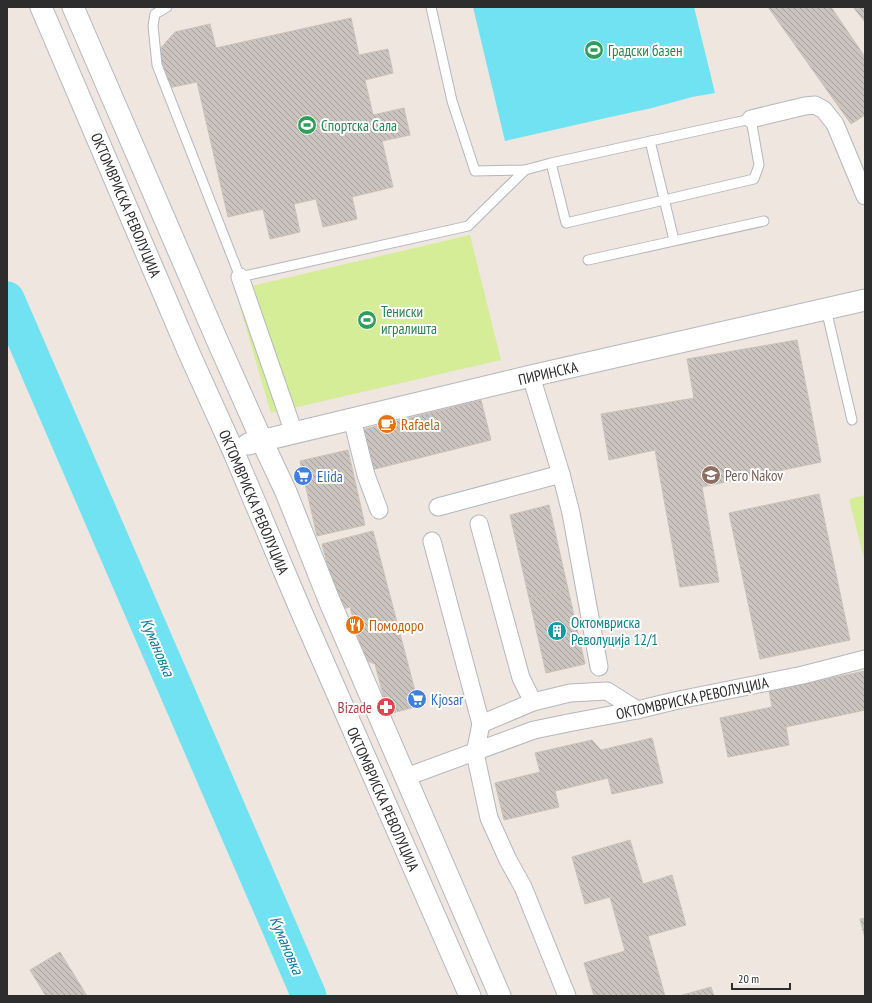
<svg xmlns="http://www.w3.org/2000/svg" width="872" height="1003" font-family="'PT Sans Narrow',sans-serif">
  <defs>
    <pattern id="building-back-hatch" width="6" height="6" patternUnits="userSpaceOnUse"><rect width="6" height="6" fill="#cac3be"/><path d="M-1 5l2 2M0 0l6 6M5-1l2 2" fill="none" stroke="#a49f9b"/></pattern>
  </defs>
  <rect width="100%" height="100%" fill="#efe6df"/>
  <g fill="#d4ed96">
    <path d="M470,235L501,360L271,413L235,290Z"/>
    <path d="M865,495V562L849,499Z"/>
  </g>
  <path fill="#70e2f2" d="M473,7H694L715,93L692,97L652,108L615,116L505,141Z"/>
  <g fill="none" stroke-linecap="round" stroke-linejoin="round">
    <path stroke="#70e2f2" stroke-width="35" d="M7,299L309,996"/>
  </g>
  <g fill="url(#building-back-hatch)" stroke="#cac1b8">
    <path d="M768,7H831L865,57V115L851,124Z"/>
    <path d="M853,7H865V22Z"/>
    <path d="M351,18L359,55L388,49L393,73L365,80L373,115L404,108L410,135L382,141L393,187L352,197L357,219L323,227L316,199L294,204L300,232L270,239L263,209L228,217L197,82L168,88L159,50L175,32L210,24L216,48Z"/>
    <path d="M797,340L821,462L702,487L719,582L680,587L655,450L609,460L601,414L694,398L687,359Z"/>
    <path d="M481,400L491,440L371,470L361,430Z"/>
    <path d="M348,450L365,525L317,536L300,461Z"/>
    <path d="M819,494L850,640L760,659L729,513Z"/>
    <path d="M549,505L568,589L529,598L510,515Z"/>
    <path d="M373,531L419,706L388,714L375,664L364,660L350,607L339,610L322,544Z"/>
    <path d="M568,589L585,664L546,673L529,598Z"/>
    <path d="M865,671V710L786,727L789,745L728,757L720,718L772,707L769,691Z"/>
    <path d="M652,738L663,783L612,794L608,778L555,791L559,807L504,820L495,783L540,772L535,753L592,740L601,750Z"/>
    <path d="M630,840L643,884L672,875L686,925L648,936L665,996H594L584,963L625,951L610,897L585,904L572,857Z"/>
    <path d="M865,918V938L860,919Z"/>
    <path d="M60,952L87,996H46L30,970Z"/>
    <path d="M711,987L714,996H679Z"/>
  </g>
  <g fill="none" stroke-linecap="round" stroke-linejoin="round">
    <defs>
      <g id="service">
        <path d="M167,7L155,14L153,26L157,65L240,277L468,226L525,170"/>
        <path d="M431,7L452,101L475,171L525,170L551,163L751,119L759,165L754,179L566,223L551,163"/>
        <path d="M650,141L674,240"/>
        <path d="M588,260L764,221"/>
        <path d="M826,309L852,420"/>
      </g>
      <g id="minor">
        <path d="M751,119L805,106L815,105L824,110L835,124L865,196"/>
        <path d="M240,277L294,433"/>
        <path d="M531,376L561,474L571,513L599,667"/>
        <path d="M352,419L366,475L379,510"/>
        <path d="M438,507L561,474"/>
        <path d="M479,524L521,678L533,702"/>
        <path d="M432,541L481,724L475,753L489,818L508,860L523,887L567,996"/>
        <path d="M481,724L533,702L570,693L607,691L637,710"/>
        <path d="M406,777L534,730L568,723L637,710L674,701L803,675L865,659"/>
      </g>
      <g id="tertiary">
        <path d="M41,7L189,353L232,448L301,611L470,996"/>
        <path d="M73,7L217,340L262,441L286,492L329,600L500,996"/>
        <path d="M248,444L352,419L531,376L865,300"/>
      </g>
    </defs>
    <use href="#service" stroke="#b3b7c0" stroke-width="11"/>
    <use href="#minor" stroke="#b3b7c0" stroke-width="19"/>
    <use href="#tertiary" stroke="#b3b7c0" stroke-width="23"/>
    <use href="#service" stroke="#fff" stroke-width="9"/>
    <use href="#minor" stroke="#fff" stroke-width="17"/>
    <use href="#tertiary" stroke="#fff" stroke-width="21"/>
  </g>
  <defs>
    <symbol id="stadium-disc" viewBox="-11 -11 22 22"><circle r="9.5" fill="#2e9e5b" stroke="#fff"/><path d="M0-5a6.5 5 0 1 0 0 10a6.5 5 0 1 0 0-10ZM-3.5-1.8h7v3.6h-7Z" fill="#fff"/></symbol>
    <symbol id="cafe-disc" viewBox="-11 -11 22 22"><circle r="9.5" fill="#e8710a" stroke="#fff"/><path d="M-5.5-4.5H6V0H3Q3 3.5 0 3.5H-2.5Q-5.5 3.5-5.5 0ZM3-3.2v2h1.7v-2ZM-6 4.5H4V6H-6Z" fill="#fff"/></symbol>
    <symbol id="school-disc" viewBox="-11 -11 22 22"><circle r="9.5" fill="#8d6e63" stroke="#fff"/><path d="M0-5L7-2L0 1L-7-2ZM-4 1L0 2.5L4 1V4Q0 6-4 4Z" fill="#fff"/></symbol>
    <symbol id="supermarket-disc" viewBox="-11 -11 22 22"><circle r="9.5" fill="#3f7fe0" stroke="#fff"/><path d="M-6-5.5h2.5l.6 2H6L4.5 2H-2.5L-4.4-4H-6ZM-1.5 3.2a1.3 1.3 0 1 0 .1 0ZM3 3.2a1.3 1.3 0 1 0 .1 0Z" fill="#fff"/></symbol>
    <symbol id="restaurant-disc" viewBox="-11 -11 22 22"><circle r="9.5" fill="#e8710a" stroke="#fff"/><path d="M-5-6h1v4h1v-4h1v4h1v-4h1v5L-1.5 .5V6h-2V.5L-5-1ZM5-6V6H3V1.5H1.5Q1.5-4 5-6Z" fill="#fff"/></symbol>
    <symbol id="building-disc" viewBox="-11 -11 22 22"><circle r="9.5" fill="#0f9aa8" stroke="#fff"/><path d="M-4-6H4V6H1V3H-1V6H-4ZM-2.5-4.3h1.7v1.8h-1.7ZM.8-4.3h1.7v1.8H.8ZM-2.5-1h1.7V.8h-1.7ZM.8-1h1.7V.8H.8Z" fill="#fff"/></symbol>
    <symbol id="pharmacy-disc" viewBox="-11 -11 22 22"><circle r="9.5" fill="#e0444e" stroke="#fff"/><path d="M-2-6h4v4h4v4h-4v4h-4v-4h-4v-4h4Z" fill="#fff"/></symbol>
  </defs>
  <g fill-rule="evenodd">
    <use href="#stadium-disc" x="583" y="39" width="22" height="22"/>
    <use href="#stadium-disc" x="296" y="114" width="22" height="22"/>
    <use href="#stadium-disc" x="356" y="309" width="22" height="22"/>
    <use href="#cafe-disc" x="376" y="413" width="22" height="22"/>
    <use href="#school-disc" x="700" y="464" width="22" height="22"/>
    <use href="#supermarket-disc" x="292" y="465" width="22" height="22"/>
    <use href="#restaurant-disc" x="344" y="614" width="22" height="22"/>
    <use href="#building-disc" x="546" y="620" width="22" height="22"/>
    <use href="#supermarket-disc" x="406" y="688" width="22" height="22"/>
    <use href="#pharmacy-disc" x="375" y="696" width="22" height="22"/>
  </g>
  <g text-anchor="middle" dominant-baseline="central" stroke-width="4" stroke-linejoin="round" paint-order="stroke">
    <g font-size="15" fill="#27864d" stroke="#fff" text-anchor="start">
      <text x="608" y="50">Градски базен</text>
      <text x="321" y="125">Спортска Сала</text>
      <text x="381" y="311">Тениски<tspan x="381" dy="17">игралишта</tspan></text>
    </g>
    <g font-size="15" fill="#2d2d2d" stroke="#fff">
      <text transform="translate(126 205) rotate(67)">ОКТОМВРИСКА РЕВОЛУЦИЈА</text>
      <text transform="translate(548 373) rotate(-13)">ПИРИНСКА</text>
      <text transform="translate(254 502) rotate(67)">ОКТОМВРИСКА РЕВОЛУЦИЈА</text>
      <text transform="translate(692 698) rotate(-12)">ОКТОМВРИСКА РЕВОЛУЦИЈА</text>
      <text transform="translate(383 799) rotate(66)">ОКТОМВРИСКА РЕВОЛУЦИЈА</text>
    </g>
    <g font-size="15" fill="#c56008" stroke="#fff" text-anchor="start">
      <text x="401" y="424">Rafaela</text>
      <text x="369" y="625">Помодоро</text>
    </g>
    <g font-size="15" fill="#785e54" stroke="#fff" text-anchor="start">
      <text x="725" y="475">Pero Nakov</text>
    </g>
    <g font-size="15" fill="#366cbe" stroke="#fff" text-anchor="start">
      <text x="317" y="476">Elida</text>
      <text x="431" y="699">Kjosar</text>
    </g>
    <g font-size="15" fill="#0d838f" stroke="#fff" text-anchor="start">
      <text x="571" y="622">Октомвриска<tspan x="571" dy="17">Револуција 12/1</tspan></text>
    </g>
    <g font-size="15" fill="#be3a42" stroke="#fff" text-anchor="end">
      <text x="372" y="707">Bizade</text>
    </g>
    <g font-size="16" font-style="italic" fill="#0a7e9d" stroke="#fff">
      <text transform="translate(158 647) rotate(67)">Кумановка</text>
      <text transform="translate(287 945) rotate(67)">Кумановка</text>
    </g>
  </g>
  <rect width="872" height="1003" fill="none" stroke="#2d2d2d" stroke-width="16"/>
  <path d="M732 983v6h58v-6" fill="none" stroke="#2d2d2d" stroke-width="2"/>
  <text x="738" y="983" font-size="12" fill="#2d2d2d" stroke="#ffffff" stroke-width="3" paint-order="stroke">20 m</text>
</svg>
